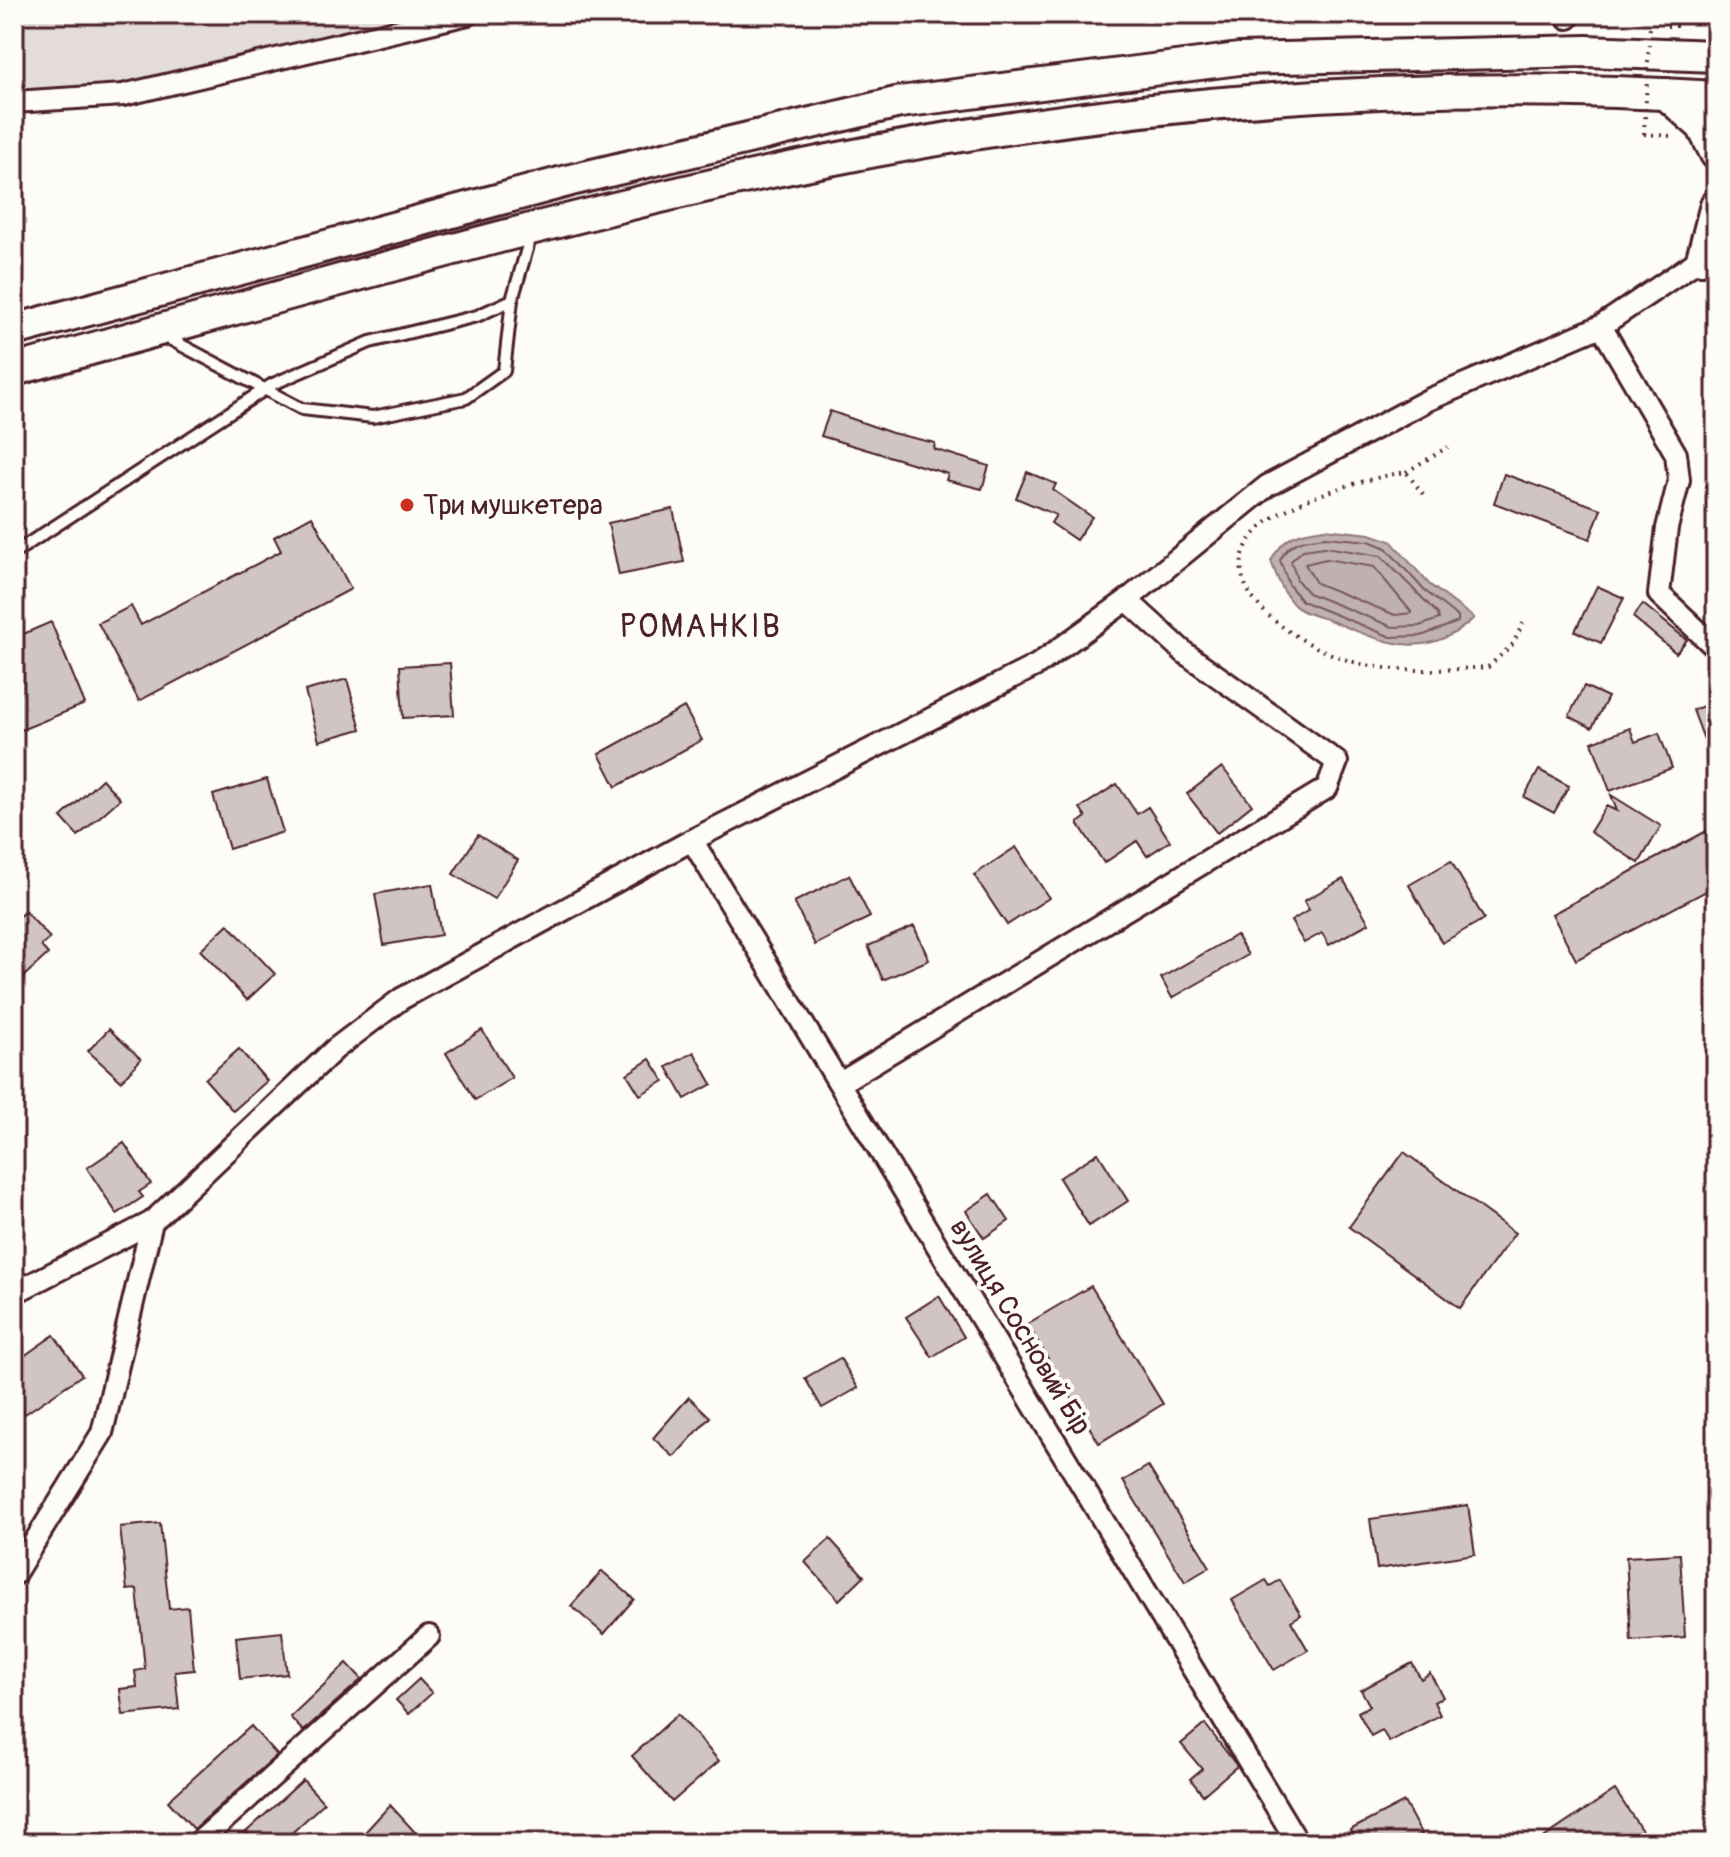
<svg xmlns="http://www.w3.org/2000/svg" width="1730" height="1857" font-family="Pangolin,sans-serif">
  <rect width="100%" height="100%" fill="#fdfcf7"/>
  <filter id="ink" filterUnits="userSpaceOnUse"><feTurbulence type="fractalNoise" baseFrequency=".0125" numOctaves="2"/><feDisplacementMap in="SourceGraphic" scale="16" xChannelSelector="R" yChannelSelector="G"/><feConvolveMatrix kernelMatrix="1 2 1 2 8 2 1 2 1" color-interpolation-filters="sRGB"/></filter>
  <g filter="url(#ink)">
    <path fill="#e3dcda" stroke="#967e82" stroke-width="2" d="M14,14H488L123,95L14,105Z"/>
    <path fill="#c0b1b1" stroke="#91777b" stroke-width="2" d="M1325,529L1370,534L1391,541L1429,584L1474,618C1427,662 1385,643 1334,622C1322,617 1303,614 1294,605C1282,592 1277,577 1271,561C1284,536 1298,532 1325,529Z"/>
    <g fill="none" stroke-linecap="round" stroke-linejoin="round">
      <g stroke="#795961" stroke-width="2">
        <path d="M1325,537L1369,541L1386,548L1424,590L1458,617V622L1421,636L1391,637L1302,601L1289,585L1280,560C1290,540 1305,539 1325,537Z"/>
        <path d="M1325,547L1381,556L1438,614L1439,619L1419,626L1393,627L1308,593L1297,580L1291,561L1303,550Z"/>
        <path d="M1326,559L1374,567L1412,613L1395,615L1316,583L1305,564Z"/>
      </g>
    </g>
    <g fill="#d0c5c4" stroke="#4a1f2b" stroke-width="2">
      <path d="M830,411L892,433L935,443L934,449L989,466L982,489L946,480L948,474L821,436Z"/>
      <path d="M1027,472L1056,484L1053,490L1092,517L1076,540L1051,523L1056,515L1016,498Z"/>
      <path d="M1504,474L1601,509L1590,539L1494,503Z"/>
      <path d="M673,509L684,562L619,575L608,523Z"/>
      <path d="M312,516L351,589L139,701L98,623L131,606L141,625L281,551L274,537Z"/>
      <path d="M1597,586L1624,598L1601,643L1575,631Z"/>
      <path d="M1643,604L1687,640L1676,653L1633,617Z"/>
      <path d="M51,622L85,704L14,733V671L21,668L14,651V638Z"/>
      <path d="M450,663L454,715L403,718L400,666Z"/>
      <path d="M347,679L361,729L319,741L305,691Z"/>
      <path d="M1584,686L1608,697L1592,728L1569,716Z"/>
      <path d="M1716,701V765L1714,766L1693,710Z"/>
      <path d="M684,707L702,740L616,787L599,754Z"/>
      <path d="M1630,728L1635,742L1659,733L1672,768L1610,791L1592,742Z"/>
      <path d="M1222,767L1252,805L1217,833L1187,794Z"/>
      <path d="M1539,770L1569,786L1554,813L1524,797Z"/>
      <path d="M102,779L120,799L78,836L61,817Z"/>
      <path d="M267,779L283,832L229,849L213,795Z"/>
      <path d="M1117,784L1137,814L1148,807L1170,841L1147,856L1137,841L1104,863L1078,823L1086,817L1080,808Z"/>
      <path d="M1611,795L1661,826L1639,863L1590,832L1606,806L1617,811Z"/>
      <path d="M1716,826V886L1576,960L1552,914Z"/>
      <path d="M478,835L518,860L494,899L453,874Z"/>
      <path d="M1016,847L1049,898L1007,925L974,875Z"/>
      <path d="M1451,861L1484,919L1442,943L1409,885Z"/>
      <path d="M849,875L870,917L815,945L794,902Z"/>
      <path d="M1343,879L1369,923L1329,945L1322,933L1304,943L1291,921L1309,910L1304,901Z"/>
      <path d="M432,884L441,935L384,945L375,894Z"/>
      <path d="M25,911L50,938L41,946L48,954L22,978L14,968V921Z"/>
      <path d="M228,924L275,974L247,1000L200,950Z"/>
      <path d="M914,926L929,960L883,980L868,946Z"/>
      <path d="M1236,935L1248,955L1172,998L1161,978Z"/>
      <path d="M109,1029L141,1059L121,1081L88,1051Z"/>
      <path d="M482,1030L512,1078L475,1100L446,1053Z"/>
      <path d="M239,1049L267,1081L233,1111L205,1079Z"/>
      <path d="M694,1052L712,1084L685,1099L667,1067Z"/>
      <path d="M650,1059L664,1081L640,1095L627,1074Z"/>
      <path d="M124,1143L151,1184L139,1192L143,1197L117,1214L87,1168Z"/>
      <path d="M1404,1152L1515,1233L1460,1308L1349,1227Z"/>
      <path d="M1098,1153L1128,1201L1089,1226L1059,1178Z"/>
      <path d="M991,1194L1009,1221L984,1238L966,1211Z"/>
      <path d="M1091,1286L1163,1404L1099,1443L1027,1324Z"/>
      <path d="M939,1296L964,1337L932,1357L906,1317Z"/>
      <path d="M54,1335L82,1375L25,1414L14,1399V1363Z"/>
      <path d="M840,1358L858,1388L822,1408L805,1378Z"/>
      <path d="M689,1397L710,1417L674,1457L653,1438Z"/>
      <path d="M1148,1466L1210,1567L1185,1582L1123,1481Z"/>
      <path d="M1468,1505L1475,1554L1377,1569L1370,1519Z"/>
      <path d="M160,1523L169,1609L188,1607L194,1670L175,1672L179,1709L123,1715L120,1689L137,1687L135,1671L145,1669L137,1589L127,1590L120,1527Z"/>
      <path d="M830,1539L864,1576L839,1600L805,1562Z"/>
      <path d="M1680,1554L1685,1637L1631,1641L1626,1557Z"/>
      <path d="M602,1571L634,1599L604,1634L571,1606Z"/>
      <path d="M1266,1580L1270,1586L1280,1580L1301,1615L1291,1621L1308,1650L1274,1670L1232,1600Z"/>
      <path d="M282,1632L287,1674L240,1679L236,1637Z"/>
      <path d="M347,1663L362,1679L303,1731L290,1717Z"/>
      <path d="M1412,1663L1421,1679L1430,1673L1443,1697L1434,1702L1440,1715L1389,1742L1382,1730L1371,1736L1358,1712L1370,1706L1361,1690Z"/>
      <path d="M419,1679L432,1693L409,1714L396,1700Z"/>
      <path d="M678,1714L719,1761L672,1802L632,1756Z"/>
      <path d="M1205,1724L1237,1766L1203,1795L1190,1779L1202,1769L1181,1744Z"/>
      <path d="M251,1726L277,1755L194,1829L168,1801Z"/>
      <path d="M303,1780L324,1803L281,1843H257L246,1832Z"/>
      <path d="M1615,1790L1650,1843H1536Z"/>
      <path d="M1404,1802L1422,1835L1408,1843H1357L1350,1830Z"/>
      <path d="M390,1805L425,1843H355Z"/>
    </g>
    <g fill="none" stroke-linecap="round" stroke-linejoin="round">
      <defs>
        <g id="lane">
          <path d="M166,337L302,409L373,417L466,398L504,371L512,300"/>
          <path d="M14,553L273,384L370,342L477,316L512,300L532,232"/>
        </g>
        <g id="street">
          <path d="M1567,14L1568,18"/>
          <path d="M14,102L123,95L468,14"/>
          <path d="M1601,326L1676,454L1679,480L1667,528L1659,594L1716,648"/>
          <path d="M692,840L1298,1843"/>
          <path d="M840,1083L1327,788L1337,762L1185,653L1127,600"/>
          <path d="M14,1293L152,1222L335,1049L401,999L692,840L1037,665L1127,600L1267,486L1428,400L1601,326L1712,251"/>
          <path d="M14,1575L102,1433L152,1222"/>
          <path d="M198,1843L429,1636"/>
        </g>
        <g id="primary">
          <path d="M1666,94L1702,126L1716,154"/>
          <path d="M1702,259L1716,205"/>
          <path d="M14,330L571,180L900,102L1239,59L1586,51L1716,56"/>
          <path d="M14,370C283,297 551,216 824,161C1117,102 1417,77 1716,97"/>
        </g>
      </defs>
      <use href="#lane" stroke="#4a1f2b" stroke-width="16"/>
      <use href="#street" stroke="#4a1f2b" stroke-width="26"/>
      <use href="#primary" stroke="#4a1f2b" stroke-width="36"/>
      <g stroke="#4a1f2b" stroke-width="4" stroke-dasharray="2 6" stroke-linecap="butt">
        <path d="M1667,26H1681"/>
        <path d="M1644,134L1670,136"/>
        <path d="M1406,472L1448,447"/>
        <path d="M1423,494L1406,472C1367,478 1288,500 1260,528C1197,590 1310,652 1361,664C1401,673 1447,670 1488,667L1513,644L1523,623"/>
      </g>
      <use href="#lane" stroke="#fdfcf7" stroke-width="10"/>
      <use href="#street" stroke="#fdfcf7" stroke-width="20"/>
      <use href="#primary" stroke="#fdfcf7" stroke-width="30"/>
      <path stroke="#4a1f2b" stroke-width="4" stroke-dasharray="2 6" stroke-linecap="butt" d="M1644,134L1650,26"/>
    </g>
  </g>
  <circle fill="#c8321e" stroke="#fdfcf7" stroke-width="3" cx="407" cy="505" r="8"/>
  <g text-anchor="middle" dominant-baseline="central" stroke-width="8" stroke-linejoin="round" paint-order="stroke">
    <g font-size="28" fill="#4a1f2b" stroke="#fdfcf7" text-anchor="start">
      <text x="423" y="505">Три мушкетера</text>
    </g>
    <g font-size="28" fill="#4a1f2b" stroke="#fdfcf7">
      <text transform="translate(1020 1327) rotate(59)">вулиця Сосновий Бір</text>
    </g>
    <g font-size="32" letter-spacing="2" fill="#4a1f2b" stroke="#fdfcf7">
      <text x="701" y="627">РОМАНКІВ</text>
    </g>
  </g>
  <rect width="1730" height="1857" fill="none" stroke="#fdfcf7" stroke-width="48"/>
  <rect x="24" y="24" width="1682" height="1809" fill="none" stroke="#4a1f2b" stroke-width="3" filter="url(#ink)"/>
</svg>
